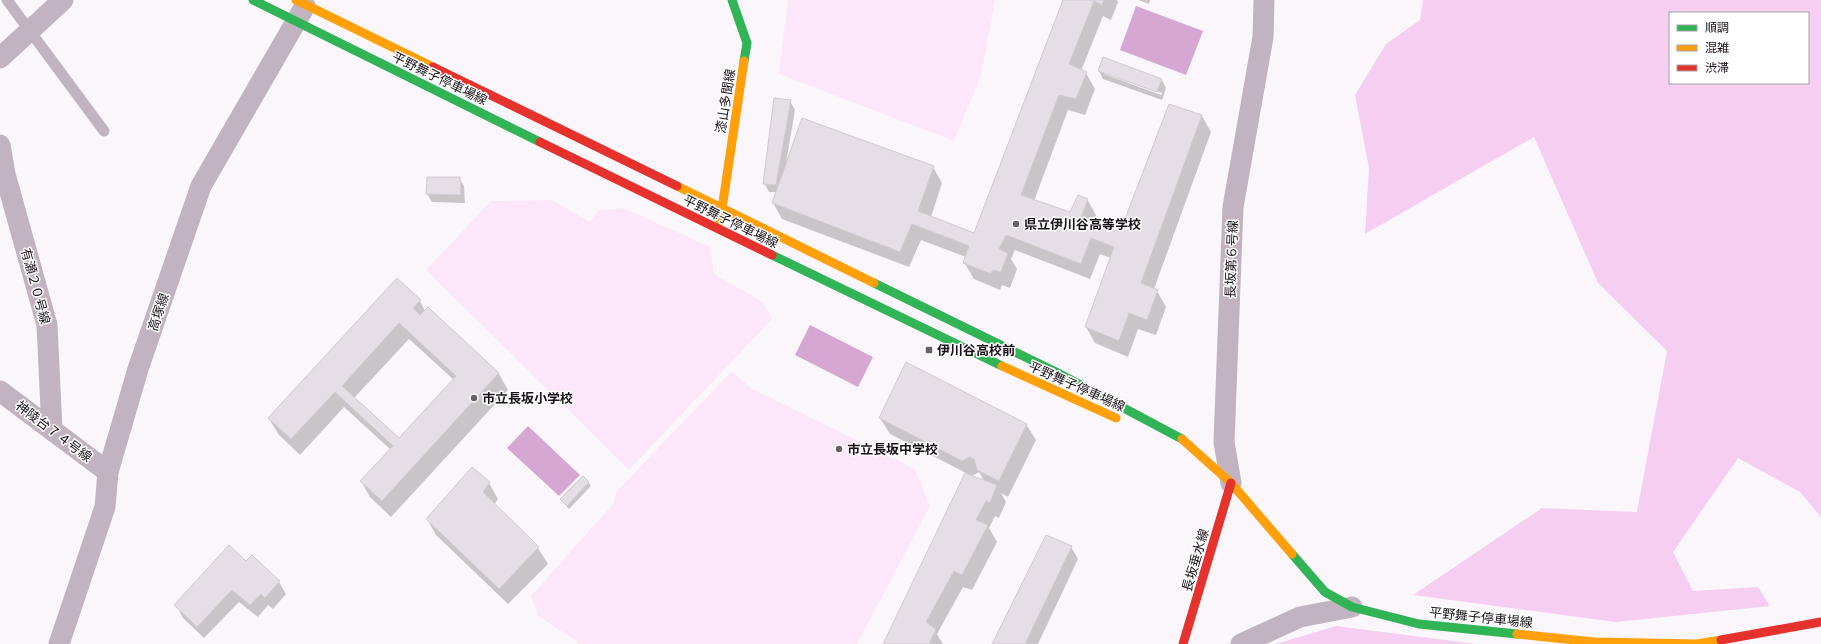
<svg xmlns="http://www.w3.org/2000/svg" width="1821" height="644" font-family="Ubuntu,'Noto Sans JP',sans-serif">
  <rect width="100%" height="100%" fill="#fbf6fb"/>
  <g fill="#fce7fa">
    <path d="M788,0H995L981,76L954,141L779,74Z"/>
    <path d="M552,200L590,222L598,211L623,208L710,247L714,274L763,302L772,319L629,470L426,270L491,201Z"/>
    <path d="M732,371L751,388L915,469L930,506L857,644H581L538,616L531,596L613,504L617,491Z"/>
  </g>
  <g fill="#f6cef2" fill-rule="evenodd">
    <path d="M1423,0H1821V517L1800,492L1738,458L1673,552L1693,591L1758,587L1770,606L1616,622L1413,595L1542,508L1637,512L1667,351L1598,283L1534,137L1365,234L1369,168L1355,95L1386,44L1420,20ZM1670,13H1808V83H1670Z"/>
    <path d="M1336,626L1476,644H1276Z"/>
  </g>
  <g fill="#d5a7d2">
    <path d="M1136,6L1203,31L1186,75L1120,50Z"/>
    <path d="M810,325L873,357L858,387L795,355Z"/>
    <path d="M528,426L580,475L559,496L507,448Z"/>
  </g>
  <g fill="#0003" fill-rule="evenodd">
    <path d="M1064,0H1117L1118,2L1111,20L1103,16L1081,71L1086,73L1095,89L1085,115L1068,110L1034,201L1071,214L1087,199L1096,215L1094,224L1121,233L1169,105L1202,116L1211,132L1154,289L1157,291L1166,307L1156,335L1138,329L1128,357L1095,343L1086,327L1111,258L1100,254L1090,279L1015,250L1011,259L1017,269L1010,288L1002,285L1000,290L974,279L964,262L966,257L921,240L909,267L782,219L773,203L777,192H769L764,183L790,101L795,110L786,163L933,167L942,183L931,217L975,234Z"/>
    <path d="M1139,0H1150L1149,4Z"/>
    <path d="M1099,71L1162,80L1166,88L1162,100L1103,79ZM1104,72L1162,93L1161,95L1104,74Z"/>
    <path d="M459,178L464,186L465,203L432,202L427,194Z"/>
    <path d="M420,301L425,311L428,308L499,374L508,390L391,517L370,497L361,481L391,450L344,407L300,455L279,435L269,419ZM409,339L454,380L399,440L354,398Z"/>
    <path d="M880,418L1026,424L1036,440L1008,497L1001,493L1006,502L999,518L995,516L989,528L997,542L972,590L963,587L937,634L943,644H884L966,473L890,434ZM979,472L984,481L972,476Z"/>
    <path d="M588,482L591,486L569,509L562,500Z"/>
    <path d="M489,483L498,499L494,505L538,548L548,564L508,604L436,535L427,519Z"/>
    <path d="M1071,547L1078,559L1038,644H993Z"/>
    <path d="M246,562L279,582L286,594L273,609L268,605L258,617L239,602L204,638L183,618L176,605Z"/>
  </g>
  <g fill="#e6dee6" stroke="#d1c9d1" fill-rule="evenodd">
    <path d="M1063,0H1104L1102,5L1094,1L1069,64L1087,72L1076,99L1059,95L1021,195L1070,212L1078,195L1088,199L1081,218L1120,232L1169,104L1202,115L1141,283L1158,290L1147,320L1129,313L1119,341L1085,327L1114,247L1091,238L1081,264L1006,235L999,249L1008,253L1001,272L993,270L991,274L963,263L969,246L912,224L900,252L772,203L802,118L934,166L918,211L974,233Z"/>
    <path d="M1103,57L1162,79L1157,92L1098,71Z"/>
    <path d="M774,98L791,100L776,185L763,184Z"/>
    <path d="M427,177H460L461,195L426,194Z"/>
    <path d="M397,278L421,300L413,308L420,315L428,307L499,373L382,501L360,481L393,446L335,392L291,439L268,418ZM399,323L456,376L399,438L342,386Z"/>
    <path d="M906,362L1027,424L999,481L977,470L974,459L969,457L962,461L879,418Z"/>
    <path d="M472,467L490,482L483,492L539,547L499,589L426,519Z"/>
    <path d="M965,473L997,485L990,503L986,501L976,520L988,525L962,575L954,571L926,622L936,629L929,644H883Z"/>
    <path d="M583,476L589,482L567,506L560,499Z"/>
    <path d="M1046,535L1072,546L1025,644H992Z"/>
    <path d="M229,545L246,561L252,555L280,581L265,598L261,594L250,605L232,590L197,627L174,605Z"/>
  </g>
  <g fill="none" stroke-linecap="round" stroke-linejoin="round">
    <path stroke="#c1b4c0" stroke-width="11" d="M7,0L104,131"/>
    <g stroke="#c1b4c0" stroke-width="21">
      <path d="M0,58L63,0"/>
      <path d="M0,145L5,174L47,325L52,430"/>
      <path d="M0,391L108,472"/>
      <path d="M1231,483L1224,442L1233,207L1263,37L1264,0"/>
      <path d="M59,644L105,507L108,472L138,369L201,186L305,6"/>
      <path d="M1241,644L1300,617L1352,607"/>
    </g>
    <g stroke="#30b455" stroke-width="9">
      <path d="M253,0L540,142"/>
      <path d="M732,0L747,43L744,61"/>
      <path d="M772,255L1002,366"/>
      <path d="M874,283L1056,372L1182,439"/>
      <path d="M1292,554L1325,592L1352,607L1419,624L1517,634"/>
    </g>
    <g stroke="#ff9f0a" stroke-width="9">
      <path d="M296,0L433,67"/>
      <path d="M677,186L874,283"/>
      <path d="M720,222L744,61"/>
      <path d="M1002,366L1116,418"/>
      <path d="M1182,439L1231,483L1292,554"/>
      <path d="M1517,634L1594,642L1697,644L1721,640"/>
    </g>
    <g stroke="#e5322d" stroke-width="9">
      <path d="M433,67L677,186"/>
      <path d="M540,142L772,255"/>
      <path d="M1721,640L1821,622"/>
      <path d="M1183,644L1231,483"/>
    </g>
  </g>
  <g fill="#686067" stroke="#fff" stroke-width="1.5">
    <circle cx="1016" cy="224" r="4"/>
    <rect x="925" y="346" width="8" height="8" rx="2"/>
    <circle cx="474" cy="398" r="4"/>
    <circle cx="839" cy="449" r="4"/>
  </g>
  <g text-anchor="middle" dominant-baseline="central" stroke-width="3" stroke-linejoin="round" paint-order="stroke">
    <g font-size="13" fill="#191018" stroke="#fff">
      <text transform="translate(440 78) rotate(26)">平野舞子停車場線</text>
      <text transform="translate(725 101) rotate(-81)">漆山多聞線</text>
      <text transform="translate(731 221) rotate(26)">平野舞子停車場線</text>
      <text transform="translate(1231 259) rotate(-88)">長坂第６号線</text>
      <text transform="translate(36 286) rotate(75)">有瀬２０号線</text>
      <text transform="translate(158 312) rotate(-71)">高塚線</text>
      <text transform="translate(1077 386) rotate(24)">平野舞子停車場線</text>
      <text transform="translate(54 431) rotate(37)">神陵台７４号線</text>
      <text transform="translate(1195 560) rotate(-74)">長坂垂水線</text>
      <text transform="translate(1481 617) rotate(6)">平野舞子停車場線</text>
    </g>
    <g font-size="13" font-weight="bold" fill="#191018" stroke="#fff" text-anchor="start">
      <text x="1024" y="224">県立伊川谷高等学校</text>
      <text x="937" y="350">伊川谷高校前</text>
      <text x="482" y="398">市立長坂小学校</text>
      <text x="847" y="449">市立長坂中学校</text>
    </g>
  </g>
  <rect x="1669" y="12" width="140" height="72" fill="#ffffff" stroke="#a39fa3"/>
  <rect x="1677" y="25" width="20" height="6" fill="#30b455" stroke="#a39fa3"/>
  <text x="1705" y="32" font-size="12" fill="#191018">順調</text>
  <rect x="1677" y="45" width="20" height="6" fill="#ff9f0a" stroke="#a39fa3"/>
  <text x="1705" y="52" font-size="12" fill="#191018">混雑</text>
  <rect x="1677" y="65" width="20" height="6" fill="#e5322d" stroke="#a39fa3"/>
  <text x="1705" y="72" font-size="12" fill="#191018">渋滞</text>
</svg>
